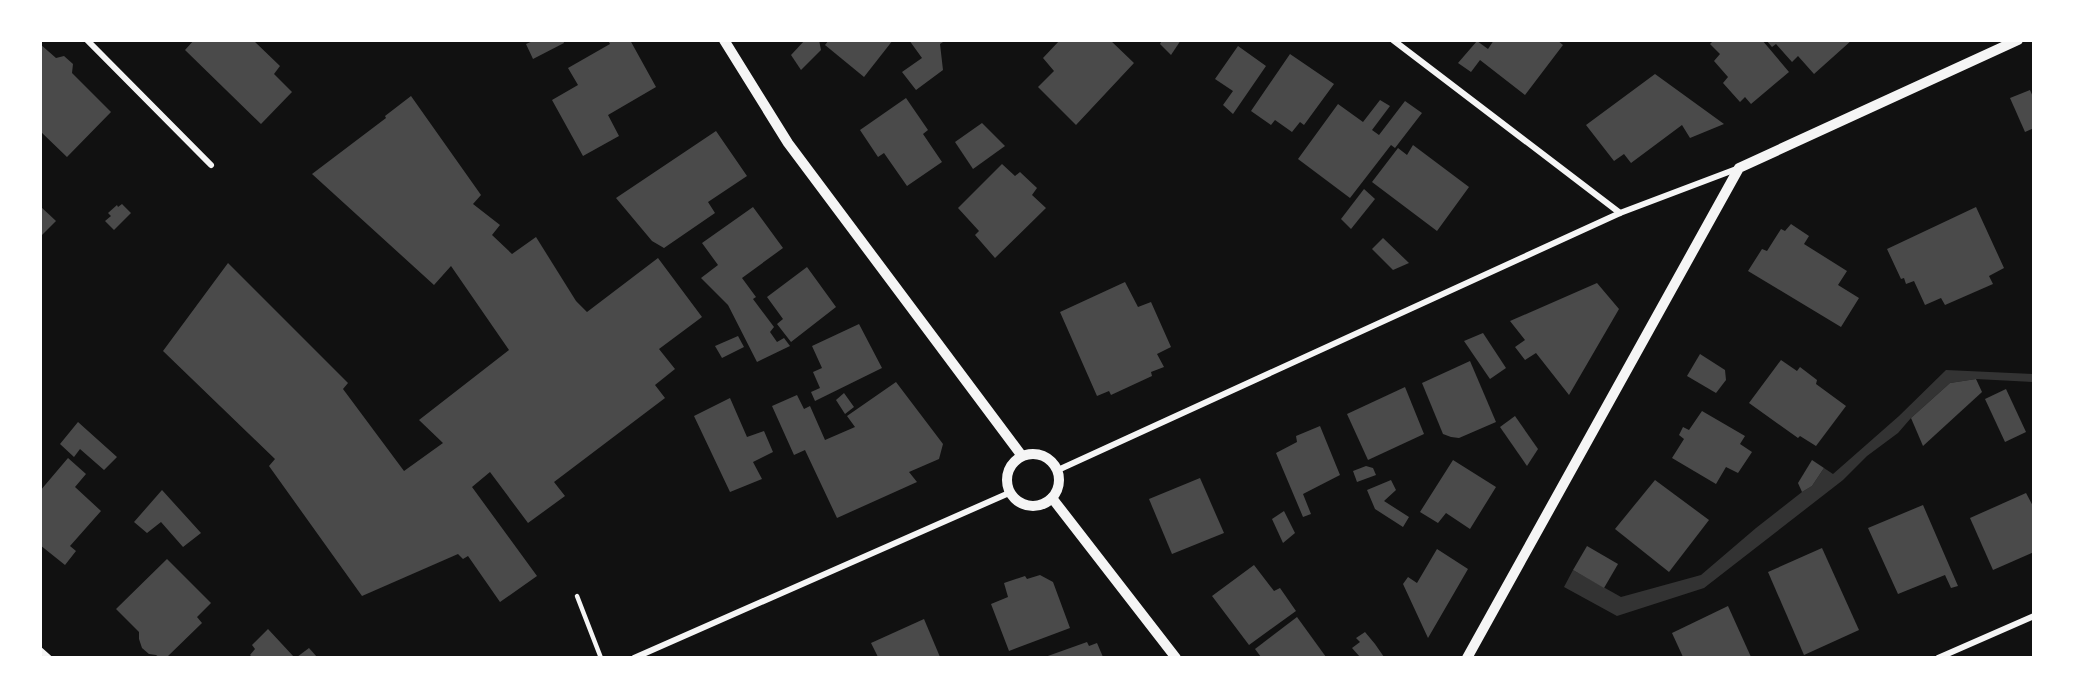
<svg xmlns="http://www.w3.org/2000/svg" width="2074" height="698" font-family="'Fira Sans Condensed',sans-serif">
  <rect width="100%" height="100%" fill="#111"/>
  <path fill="#333" d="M1946,370L2033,374V382L1976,379L1950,383L1911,418L1898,433L1867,456L1843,480L1704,588L1617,616L1564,587L1573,570L1621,597L1701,575L1756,528L1802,492L1812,486L1824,468L1833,474L1899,416Z"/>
  <g fill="#4a4a4a">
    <path d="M194,40H253L280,66L274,74L292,92L261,124L185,50Z"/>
    <path d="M535,40H563L564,43L533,59L526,44Z"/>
    <path d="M608,40H630L656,87L608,115L619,136L583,156L552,100L578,85L568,68L610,44Z"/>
    <path d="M805,40H819L821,50L801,70L791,55Z"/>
    <path d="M829,40H893L864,77L825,45Z"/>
    <path d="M909,40H946L940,44L943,70L916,90L902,72L922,58Z"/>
    <path d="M1060,40H1110L1134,63L1076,125L1038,87L1054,71L1043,58Z"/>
    <path d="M1162,40H1181L1171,55L1160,44Z"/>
    <path d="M1494,40H1557L1563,45L1525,95L1480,60L1471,72L1458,63L1477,41L1488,49Z"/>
    <path d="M1714,40H1762L1789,72L1751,104L1745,97L1740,102L1723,83L1728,77L1714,61L1720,54L1710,44Z"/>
    <path d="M1766,40H1852L1814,74L1798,56L1792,62L1776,44L1772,47Z"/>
    <path d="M40,44L56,58L64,56L73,64L72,73L111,112L67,157L40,131Z"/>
    <path d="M1238,46L1266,66L1233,114L1223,105L1233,91L1215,79Z"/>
    <path d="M1290,54L1334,84L1304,125L1300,122L1292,132L1275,120L1271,125L1251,111Z"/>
    <path d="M1655,74L1724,124L1690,138L1682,125L1631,163L1624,154L1614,161L1586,125Z"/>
    <path d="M2030,90L2034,99V128L2025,132L2010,98Z"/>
    <path d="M411,96L481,195L473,204L500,225L492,235L512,254L536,237L576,301L587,312L658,258L702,317L659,349L675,369L655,385L665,398L554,482L565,496L528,523L490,472L472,487L537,576L500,602L468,556L463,559L458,554L362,596L269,466L275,459L163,351L228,263L348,383L343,389L404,471L443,443L419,420L509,350L451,266L434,285L312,174L386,118L385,116Z"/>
    <path d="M906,98L928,130L923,134L942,162L907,186L884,153L878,157L860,130Z"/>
    <path d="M1380,100L1390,106L1372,130L1379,135L1405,101L1422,113L1395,148L1391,145L1350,198L1298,159L1338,104L1363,122Z"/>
    <path d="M982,123L1005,146L973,169L955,142Z"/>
    <path d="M716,131L747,176L708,202L715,213L664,248L652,241L616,198Z"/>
    <path d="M1413,145L1469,187L1437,231L1372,182L1398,148L1407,155Z"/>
    <path d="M1002,164L1015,176L1020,172L1037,188L1032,195L1046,208L995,258L975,235L979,231L958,208Z"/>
    <path d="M1364,189L1375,199L1351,229L1341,219Z"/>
    <path d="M122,204L131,213L114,230L105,221L111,216L108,213L117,205L118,207Z"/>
    <path d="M40,206L56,221L40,237Z"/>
    <path d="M753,207L783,248L742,278L756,297L753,299L774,327L770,332L777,342L784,338L790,346L757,362L728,305L701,278L718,265L702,243Z"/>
    <path d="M1976,207L2004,268L1989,276L1993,284L1945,305L1941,298L1925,305L1914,281L1906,284L1904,278L1901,279L1887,249Z"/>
    <path d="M1791,224L1809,236L1804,244L1847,271L1838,285L1859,298L1841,327L1748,271L1762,249L1767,251L1781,229L1785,231Z"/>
    <path d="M1383,238L1409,263L1393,270L1372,249Z"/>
    <path d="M807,267L836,307L791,342L777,324L783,319L767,297Z"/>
    <path d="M1125,282L1138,307L1151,302L1171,347L1157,354L1164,367L1151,372L1152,376L1111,395L1109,391L1097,396L1060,312Z"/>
    <path d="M1597,283L1619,309L1569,395L1536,353L1525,360L1515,347L1525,340L1510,321Z"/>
    <path d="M859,324L882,368L815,401L811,392L820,388L813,372L822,368L812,346Z"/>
    <path d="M1483,333L1506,368L1490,379L1464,341Z"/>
    <path d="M738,336L744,347L722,358L715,346Z"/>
    <path d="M1700,354L1725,370L1726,380L1716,393L1687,376Z"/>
    <path d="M1781,360L1797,371L1800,367L1817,380L1816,384L1846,406L1816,446L1800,436L1798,438L1749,403Z"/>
    <path d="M1470,361L1496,422L1459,438L1451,437L1443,434L1422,383Z"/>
    <path d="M1976,379L1982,392L1923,446L1911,418L1950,383Z"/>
    <path d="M896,382L943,444L939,459L909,472L917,482L837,518L805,450L794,455L772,406L797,395L804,409L810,406L825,440L855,427L847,416Z"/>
    <path d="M1405,387L1424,434L1368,460L1347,414Z"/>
    <path d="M2006,389L2026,432L2005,442L1985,399Z"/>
    <path d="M844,393L854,407L845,414L836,400Z"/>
    <path d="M730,398L747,437L764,431L773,452L753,462L762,479L730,492L694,416Z"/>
    <path d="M1702,411L1745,436L1740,444L1752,452L1738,473L1726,467L1716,484L1672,458L1684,439L1679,435L1683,427L1689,430Z"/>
    <path d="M1515,416L1538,449L1527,466L1500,427Z"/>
    <path d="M78,422L117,457L104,470L80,449L74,457L60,444Z"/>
    <path d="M1320,426L1340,475L1303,494L1311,514L1303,517L1276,453L1297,442L1296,436Z"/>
    <path d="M68,458L86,474L75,487L101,511L70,546L76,551L65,565L40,545V491Z"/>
    <path d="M1453,460L1496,487L1470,529L1446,513L1438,523L1420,512Z"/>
    <path d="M1812,460L1824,468L1812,486L1802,492L1798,483Z"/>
    <path d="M1366,466L1373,468L1376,475L1357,482L1353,471Z"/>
    <path d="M1200,478L1224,533L1172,554L1149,499Z"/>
    <path d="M1391,480L1396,490L1384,501L1409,517L1403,527L1375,509L1367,490Z"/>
    <path d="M1655,480L1709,520L1669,572L1615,529Z"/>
    <path d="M162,490L201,533L183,547L161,522L147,533L134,522Z"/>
    <path d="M2026,493L2034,508V552L1993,570L1970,518Z"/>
    <path d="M1923,505L1958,586L1951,588L1945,575L1898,594L1868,528Z"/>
    <path d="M1284,511L1295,533L1283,543L1272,519Z"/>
    <path d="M1587,546L1618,564L1604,588L1573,570Z"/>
    <path d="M1822,548L1859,630L1804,655L1768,572Z"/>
    <path d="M1437,549L1468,569L1428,638L1403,584L1408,577L1417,583Z"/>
    <path d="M167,559L211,603L197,617L202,623L167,657H159L156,655L149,654L142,648L139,639V632L116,609Z"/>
    <path d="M1254,565L1274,591L1280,588L1296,611L1249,645L1212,596Z"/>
    <path d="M1040,575L1053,582L1070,628L1009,651L991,604L1008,597L1004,583L1025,576L1027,579Z"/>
    <path d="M1728,606L1751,657H1683L1672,633Z"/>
    <path d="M1297,617L1326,657H1261L1255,649Z"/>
    <path d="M924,619L940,657H878L871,643Z"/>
    <path d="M268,629L294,657H252L250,655L255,649L252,645Z"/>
    <path d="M1365,632L1375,644L1384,657H1360L1352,648L1360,642L1356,638Z"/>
    <path d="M1087,642L1089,646L1097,643L1103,657H1045Z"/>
    <path d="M309,648L317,657H297Z"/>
  </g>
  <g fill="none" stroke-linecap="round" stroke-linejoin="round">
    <path stroke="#f5f5f5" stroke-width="4.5" d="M577,596L601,658"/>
    <g stroke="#f5f5f5" stroke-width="6">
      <path d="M87,40L211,165"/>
      <path d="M1393,40L1620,213"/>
      <path d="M1058,470L1620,213L1739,168"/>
      <path d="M40,650L49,658"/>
      <path d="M634,658L1009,493"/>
      <path d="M1938,658L2034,616"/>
    </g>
    <g stroke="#f5f5f5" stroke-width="10">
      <path d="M724,40L788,143L1022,456"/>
      <circle cx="1033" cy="480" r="26"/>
      <path d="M1052,498L1176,658"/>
      <path d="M1467,658L1739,168L2018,40"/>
    </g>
  </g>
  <rect width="2074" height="698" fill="none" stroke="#ffffff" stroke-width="84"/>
</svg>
